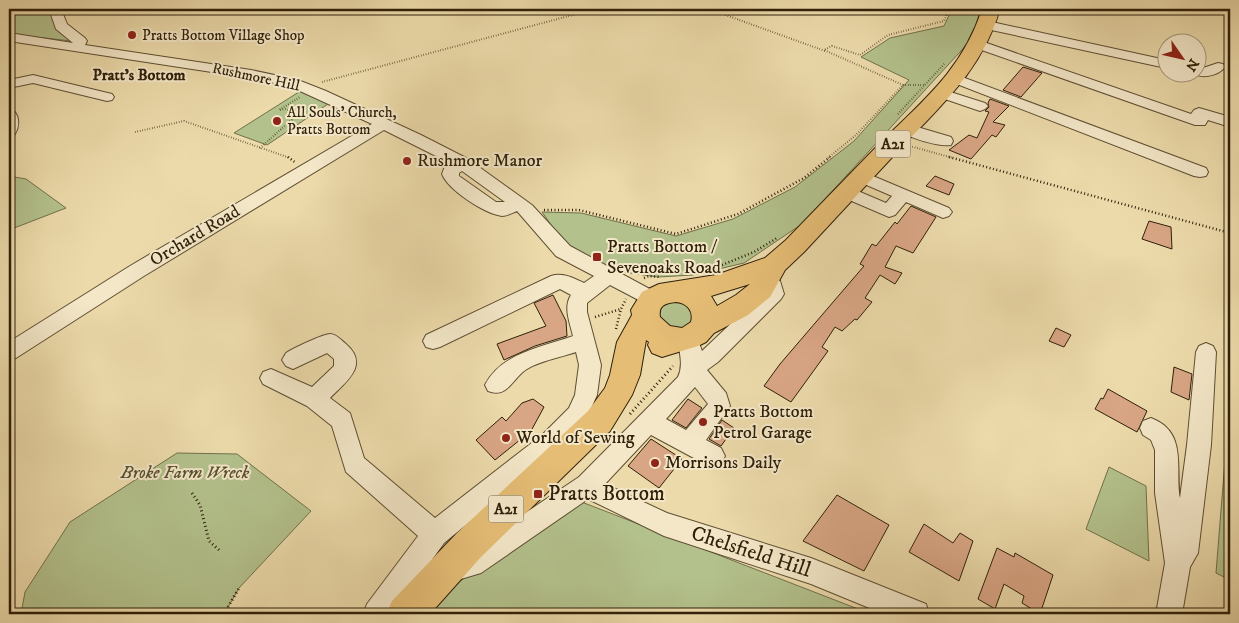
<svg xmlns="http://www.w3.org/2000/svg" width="1239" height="623" font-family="'IM FELL DW Pica',serif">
  <rect width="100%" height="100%" fill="#ecdaaa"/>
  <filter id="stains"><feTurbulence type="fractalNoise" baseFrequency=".004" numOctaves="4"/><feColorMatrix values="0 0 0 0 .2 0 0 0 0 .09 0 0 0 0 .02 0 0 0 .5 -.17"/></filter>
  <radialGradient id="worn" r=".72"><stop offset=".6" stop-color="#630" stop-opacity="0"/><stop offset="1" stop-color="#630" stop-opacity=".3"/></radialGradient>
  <g fill="#b3c18c" stroke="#71704b">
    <path d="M15,9H51L53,20L71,41L9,34V10Z"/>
    <path d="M952,9H986L971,40L802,224L744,263L693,275L658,277L616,271L565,245L542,212L581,213L676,236L733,219L795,187L854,141L909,80L861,57L890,38L944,26Z"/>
    <path d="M302,90L331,102L267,145L234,133Z"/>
    <path d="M9,176L26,179L66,208L9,230Z"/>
    <path d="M680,300L695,312L690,327L672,331L655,311L661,303Z"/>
    <path d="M1230,398V580L1216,573Z"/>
    <path d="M177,453L237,454L311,511L239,588L224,614H21L25,592L70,522Z"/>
    <path d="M1109,467L1146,486L1149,561L1086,529Z"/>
    <path d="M579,501L871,614H415L420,608Z"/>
  </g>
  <g fill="#d9a685" stroke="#2f200a">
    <path d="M1023,67L1042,73L1021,97L1003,90Z"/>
    <path d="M990,99L1009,106L993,122L1005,125L996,137L992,135L971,159L949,150L969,135L977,138L989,112L985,111L989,107L988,103Z"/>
    <path d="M935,176L954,184L949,195L926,186Z"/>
    <path d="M911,206L936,217L913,253L896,246L885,267L902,273L895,284L880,275L865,298L872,302L857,320L855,319L842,331L835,327L822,347L828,351L791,402L764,386L780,364L864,266L860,264L872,244L876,246L895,222L897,224Z"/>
    <path d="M1149,221L1171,227L1172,249L1142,239Z"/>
    <path d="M553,295L566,321L567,336L535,346L504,360L497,344L546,326L534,303Z"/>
    <path d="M1056,328L1071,335L1064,347L1049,341Z"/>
    <path d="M1174,367L1192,374L1189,400L1171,392Z"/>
    <path d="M1108,389L1147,411L1137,432L1095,409L1101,398L1103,399Z"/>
    <path d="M533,399L544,407L531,431L495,460L476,440L502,417L506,421L522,403Z"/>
    <path d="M688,399L702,408L686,428L672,420Z"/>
    <path d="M722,420L734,428L721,446L709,439Z"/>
    <path d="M651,439L682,459L659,488L628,466Z"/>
    <path d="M837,495L889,525L864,571L803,541Z"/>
    <path d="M924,524L953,543L960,533L973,541L959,581L909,552Z"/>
    <path d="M997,548L1014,557L1015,553L1053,575L1040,614L1022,603L1024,596L1004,584L995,609L978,599Z"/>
  </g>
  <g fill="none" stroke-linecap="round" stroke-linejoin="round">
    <defs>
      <g id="minor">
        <path d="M49,9H61L67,24L85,38L87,41L85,45L251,70L298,80L326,91L421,135L468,159L532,205L570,246L659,294L662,299L659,304L652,307L610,285L587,303V312L601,365L597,395L585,422L558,449L444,543L393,614H363L367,604L418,536L346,472L332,426L307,406L263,384L260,378L263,372L271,369L312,387L334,366V359L327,353L293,369L286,366L282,360C283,358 285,355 286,353C292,349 323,334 330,334C336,334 341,340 346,344C370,365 346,382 330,398L350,413L364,458L435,518L542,435L569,408L575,395L579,365L576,352C562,357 539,361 527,369C512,378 508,399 488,391L485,385C501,353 542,347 573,336C570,323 563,307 571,295L560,289L440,347L433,349L426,347L423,341L426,335L551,276C562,272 574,278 584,283L594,276L556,256L517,211C512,213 507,216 502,216C485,214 448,190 442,174L445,166L450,163L384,130L144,276L16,358L9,360V342L130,266L372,124L289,86L251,78L9,41V33L73,43L56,29ZM462,171L505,202H496L459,176V173Z"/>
        <path d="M1023,9H1041V10L1035,14L1024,12Z"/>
        <path d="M987,21L1166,60V68L982,28L980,25Z"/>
        <path d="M978,40L1191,114L1194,110L1199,108L1230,117V127L1208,120L1205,125H1195L973,47L971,44L973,41Z"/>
        <path d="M1218,63L1223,64L1225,67C1217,77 1201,79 1190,72H1196V67L1203,68Z"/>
        <path d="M954,74L1206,168L1208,172L1206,176L1200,177L1194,176L949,81L947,78L949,75Z"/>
        <path d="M33,75L112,94L114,97L112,100L107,101L33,83L9,88V80Z"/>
        <path d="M941,89L985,103L988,106L985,109L980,111L936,96L934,93L936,90Z"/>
        <path d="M9,109L14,111C20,118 19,127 15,134L9,136Z"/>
        <path d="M907,124L951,137L953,141L951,145C940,147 906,138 899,129L901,126Z"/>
        <path d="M861,171L949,208L952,212L949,216L943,218L906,202L895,215L889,217L840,196L837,192L840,188L846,186L886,203L892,196L855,180L853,176L855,172Z"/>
        <path d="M753,267L780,281L784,294L781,299L718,362L707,370L726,393L730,406L706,440L721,448L725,456L721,464L713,467L705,464L651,435L605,484L667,513L811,558L926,604L929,614H884L811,584L664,536L588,499L481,573L454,581L445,577L441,568L445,559L467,552L579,477L678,377C686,360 674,344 681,332L688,330L695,332L702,351L764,292V290L746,279L743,274L746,269ZM695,387L708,404L686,430L666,419Z"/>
        <path d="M1206,343L1213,346L1216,352L1211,445L1198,553L1190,567L1182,614H1156L1165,563L1155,493V450L1151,440L1143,435L1140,428L1143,421L1151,418C1188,432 1175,468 1180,498L1187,445L1196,352L1199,346Z"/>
      </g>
      <path id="highway" d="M982,9H1000C982,71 939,107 897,152C866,185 835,219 804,252L785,270L770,297L748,315L714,333L706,342L698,346L662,357L652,353L648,345L649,342L646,340L640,375L632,395L610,431L481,557L430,614H386L392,601L457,533L588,411L605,388L610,375L617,342L632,315L631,310L642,292L659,284L716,275L765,258L786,240C818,207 850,174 882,141C925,99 963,68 982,9ZM750,284L736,295L717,306L711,296ZM676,302C687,303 694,311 691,322L682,328L670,326L660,317C658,305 666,303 676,302Z"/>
    </defs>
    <use href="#minor" stroke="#5e4e32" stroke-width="2"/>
    <use href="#highway" stroke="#2f200a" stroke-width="2"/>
    <g stroke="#2f200a" stroke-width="2" stroke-dasharray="0.5 2" stroke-linecap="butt">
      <path d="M709,9L825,51"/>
      <path d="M322,82L595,9"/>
      <path d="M903,85H925"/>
      <path d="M898,114L945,63"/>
      <path d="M135,132L184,121L290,158"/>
      <path d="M910,146L953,158"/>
      <path d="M260,148L297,115L286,109L279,110L300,97"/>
      <path d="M828,158L856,135L903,85L824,50L832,46L860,55L888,35L944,21L949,9"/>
    </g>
    <g stroke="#2f200a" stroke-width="2.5" stroke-dasharray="1 2.5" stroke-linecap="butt">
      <path d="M288,157L296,163"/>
      <path d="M949,157L1230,233"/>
      <path d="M544,210H579L676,234L738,214L804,178L830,157"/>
      <path d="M722,265L754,252L777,238"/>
      <path d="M644,278L649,276L661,277"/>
      <path d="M595,317L621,309"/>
      <path d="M616,329L621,309L626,299"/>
    </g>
    <g stroke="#2f200a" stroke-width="3" stroke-dasharray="1 3" stroke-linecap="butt">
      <path d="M630,414L673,366"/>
      <path d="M192,493L200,505L209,541L219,550"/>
      <path d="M224,614L239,588"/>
    </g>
    <use href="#minor" fill="#f3e7c8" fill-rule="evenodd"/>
    <use href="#highway" fill="#e6bd75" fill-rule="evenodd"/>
  </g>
  <g fill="#8f2418" stroke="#f3e7c8" stroke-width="2">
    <circle cx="132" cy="35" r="5"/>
    <circle cx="277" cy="121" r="5"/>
    <circle cx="407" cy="161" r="5"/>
    <rect x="592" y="252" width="10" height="10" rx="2.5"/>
    <circle cx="703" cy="422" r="5"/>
    <circle cx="506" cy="438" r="5"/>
    <circle cx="655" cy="463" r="5"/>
    <rect x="533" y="489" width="10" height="10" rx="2.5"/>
  </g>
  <g text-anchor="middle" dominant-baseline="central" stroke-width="4" stroke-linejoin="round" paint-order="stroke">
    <g font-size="15" fill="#2f200a" stroke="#f3e7c8" text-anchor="start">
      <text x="142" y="35">Pratts Bottom Village Shop</text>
      <text x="287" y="112">All Souls' Church,<tspan x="287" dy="17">Pratts Bottom</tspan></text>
    </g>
    <g font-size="15" fill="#2f200a" stroke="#f3e7c8">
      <text transform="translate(256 77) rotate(12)">Rushmore Hill</text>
    </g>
    <g font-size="16" font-weight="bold" fill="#2f200a" stroke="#f3e7c8">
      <text x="139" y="75">Pratt's Bottom</text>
    </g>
    <g fill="#f3e7c8" stroke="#6a5c43" stroke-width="1">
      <rect x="875.5" y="130.5" width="35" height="27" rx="4"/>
      <rect x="488.5" y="495.5" width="35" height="27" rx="4"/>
    </g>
    <g font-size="16" font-weight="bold" fill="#2f200a">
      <text x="893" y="144">A21</text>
      <text x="506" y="509">A21</text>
    </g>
    <g font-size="18" fill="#2f200a" stroke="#f3e7c8" text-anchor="start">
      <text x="417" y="161">Rushmore Manor</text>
      <text x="607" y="247">Pratts Bottom /<tspan x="607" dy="21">Sevenoaks Road</tspan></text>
      <text x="713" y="412">Pratts Bottom<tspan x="713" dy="21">Petrol Garage</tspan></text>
      <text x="516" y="438">World of Sewing</text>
      <text x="665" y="463">Morrisons Daily</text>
    </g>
    <g font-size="18" fill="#2f200a" stroke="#f3e7c8">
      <text transform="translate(195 236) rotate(-31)">Orchard Road</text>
    </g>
    <g font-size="18" font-style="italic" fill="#575031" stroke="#f3e7c8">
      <text x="185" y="473">Broke Farm Wreck</text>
    </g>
    <g font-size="21" fill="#2f200a" stroke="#f3e7c8" text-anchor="start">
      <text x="548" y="494">Pratts Bottom</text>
    </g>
    <g font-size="21" fill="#2f200a" stroke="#f3e7c8">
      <text transform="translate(751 552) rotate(18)">Chelsfield Hill</text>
    </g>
  </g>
  <rect width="1239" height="623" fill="none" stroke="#ecdaaa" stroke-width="30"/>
  <rect x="10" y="10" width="1219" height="603" fill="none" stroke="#2f200a" stroke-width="2.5"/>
  <rect x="15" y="15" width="1209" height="593" fill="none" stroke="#2f200a"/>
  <g transform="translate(1182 58) rotate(124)"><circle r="24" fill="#f3e7c8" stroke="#a5977c"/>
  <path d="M0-4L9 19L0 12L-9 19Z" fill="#8f2418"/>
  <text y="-8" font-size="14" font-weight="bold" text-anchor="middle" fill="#2f200a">N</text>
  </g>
  <rect width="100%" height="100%" filter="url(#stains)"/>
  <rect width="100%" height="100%" fill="url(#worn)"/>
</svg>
